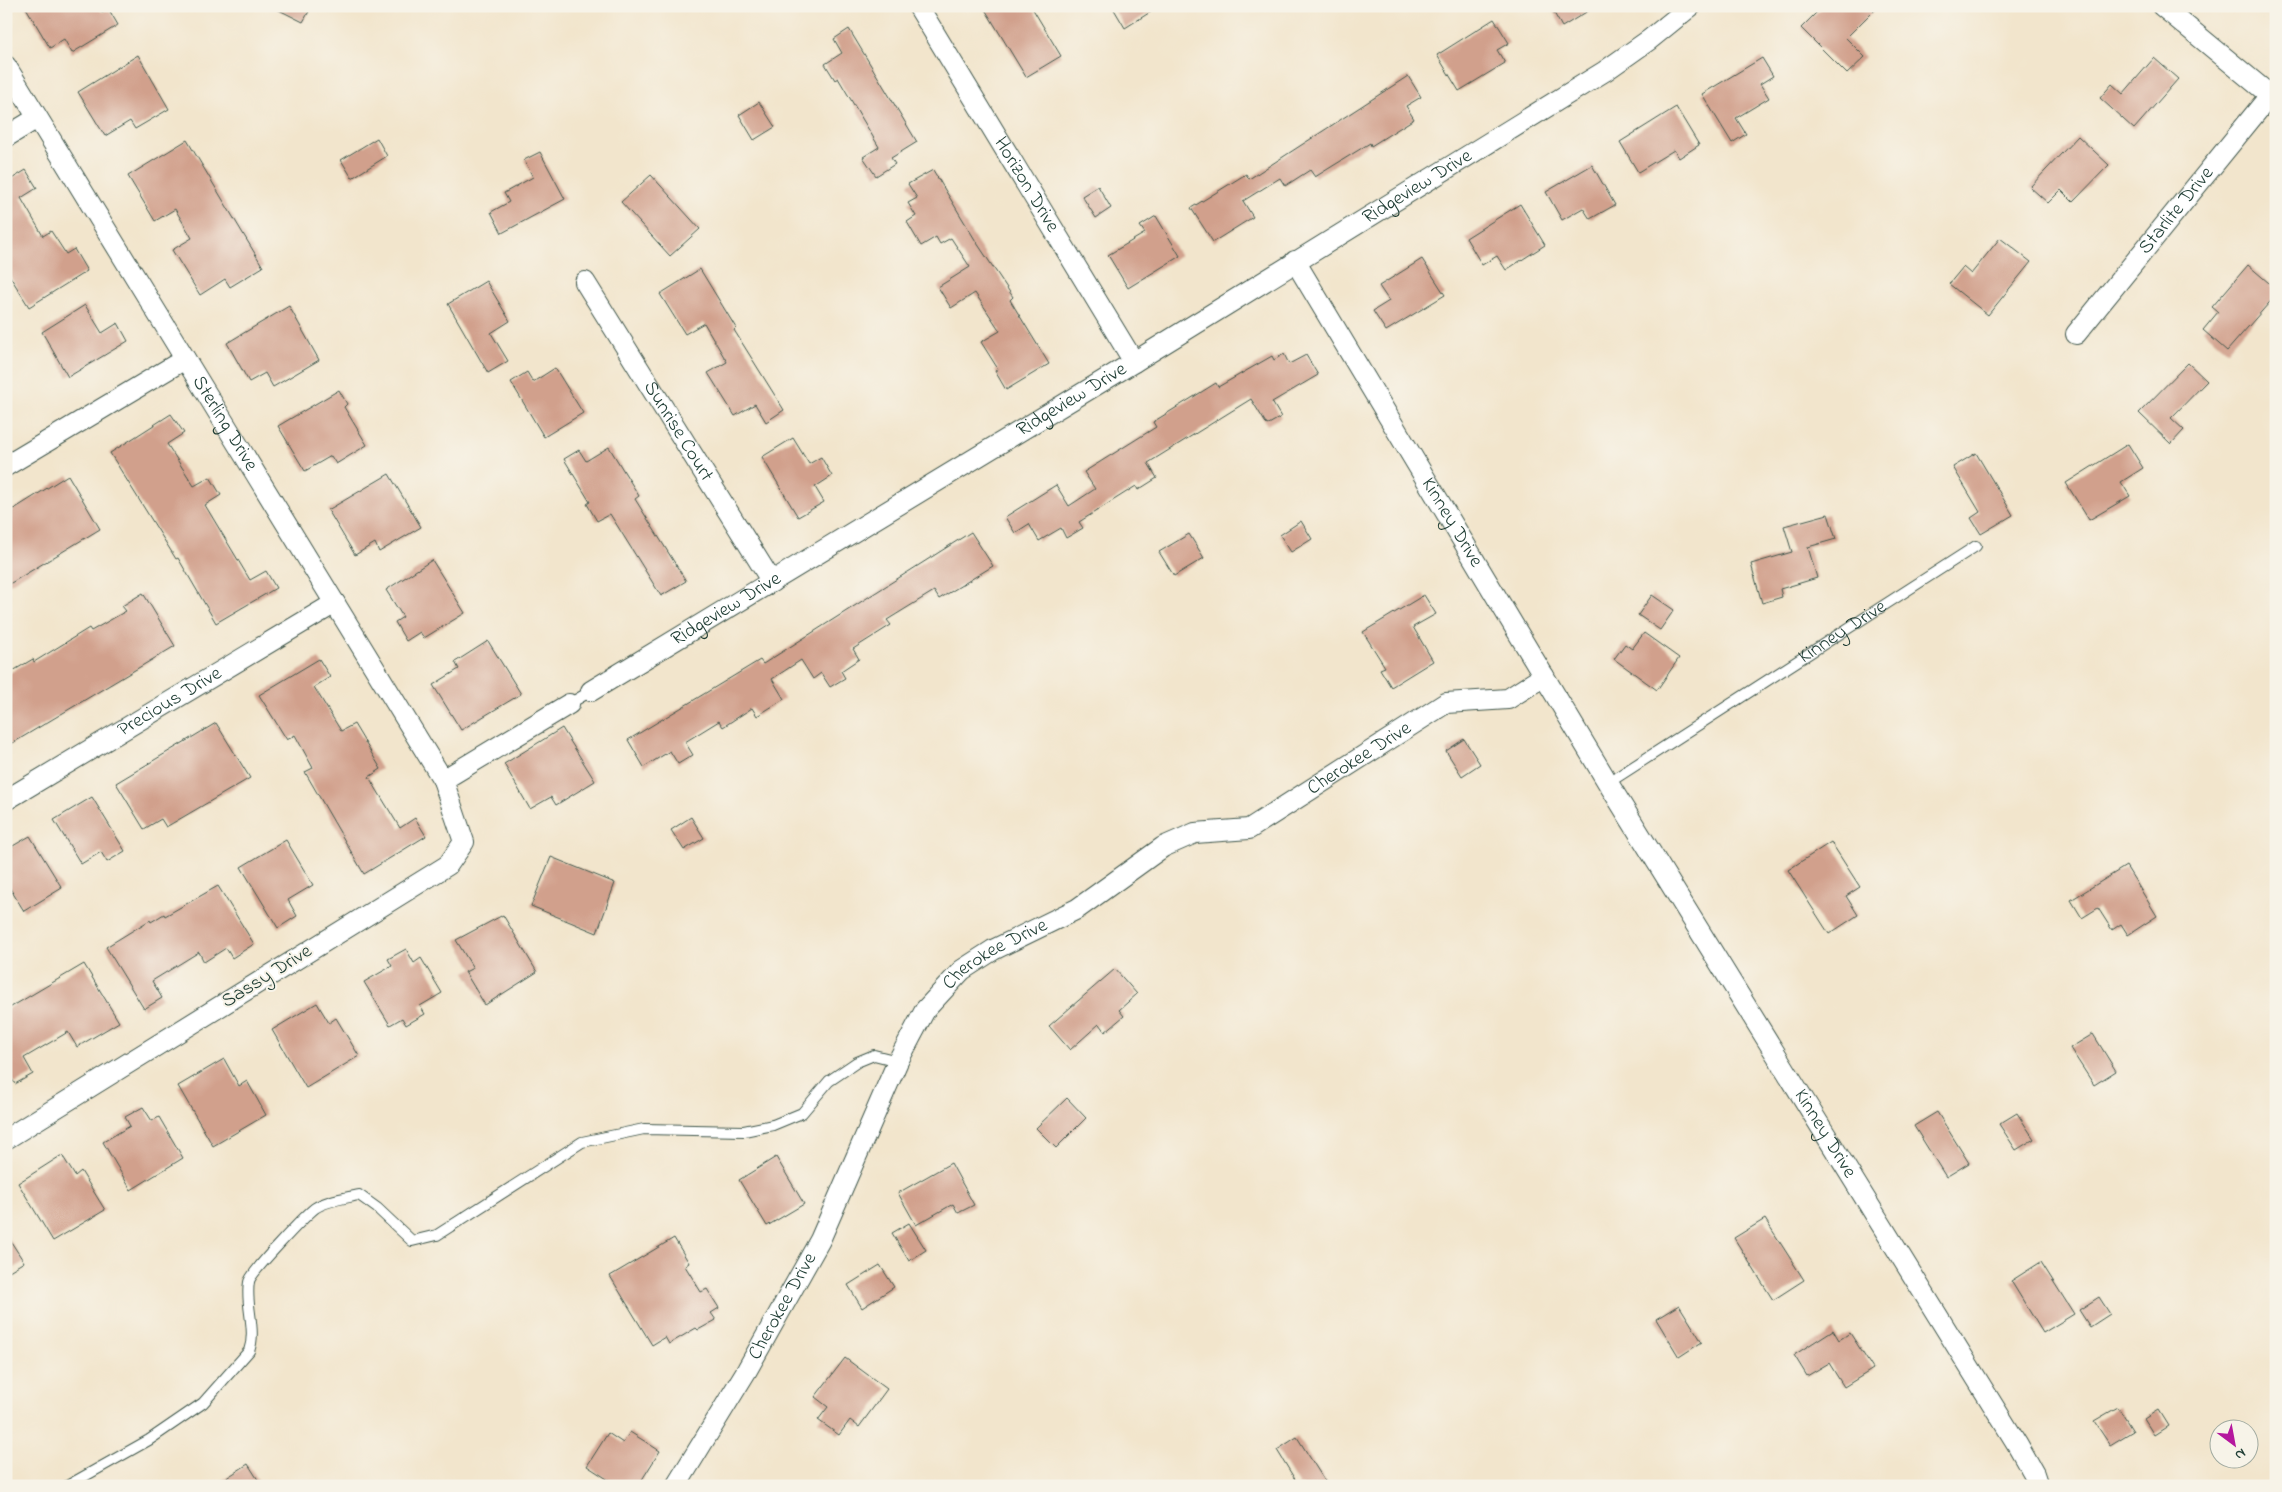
<svg xmlns="http://www.w3.org/2000/svg" width="2282" height="1492" font-family="'Indie Flower',sans-serif">
  <rect width="100%" height="100%" fill="#f7f3e8"/>
  <filter id="ink" filterUnits="userSpaceOnUse"><feTurbulence type="fractalNoise" baseFrequency=".02" numOctaves="2"/><feDisplacementMap in="SourceGraphic" scale="10" xChannelSelector="R" yChannelSelector="G"/><feConvolveMatrix kernelMatrix="1 2 1 2 8 2 1 2 1" color-interpolation-filters="sRGB"/></filter>
  <filter id="wash" filterUnits="userSpaceOnUse"><feTurbulence type="fractalNoise" baseFrequency=".0096" numOctaves="4" result="noise"/><feDisplacementMap in="SourceGraphic" scale="20" xChannelSelector="R" yChannelSelector="G"/><feGaussianBlur stdDeviation="1.12" result="paint"/><feColorMatrix in="noise" values="0 0 0 0 0 0 0 0 0 0 0 0 0 0 0 0 0 1.4 0 .05"/><feComposite in="paint" operator="in"/></filter>
  <g filter="url(#wash)">
    <rect width="100%" height="100%" fill="#f2e5cc"/>
    <g id="blocks">
      <g fill="#d1a08c">
        <path d="M25,6H99L102,12L108,8L118,25L72,53L64,39L50,48Z"/>
        <path d="M271,6H312L303,22Z"/>
        <path d="M983,6H1031L1061,56L1026,77Z"/>
        <path d="M1112,6H1160L1125,28Z"/>
        <path d="M1550,6H1596L1562,27Z"/>
        <path d="M1823,6H1878L1846,38L1865,57L1847,74L1801,28Z"/>
        <path d="M1494,19L1509,43L1497,50L1505,63L1459,91L1437,55Z"/>
        <path d="M849,29L917,142L891,158L895,164L876,176L863,157L879,147L838,78L835,80L825,64L842,53L834,39Z"/>
        <path d="M138,55L169,109L135,129L130,121L105,136L78,92Z"/>
        <path d="M1762,58L1773,76L1760,84L1769,98L1736,118L1746,134L1732,143L1702,94Z"/>
        <path d="M2154,58L2178,79L2134,129L2100,98L2112,84L2123,94Z"/>
        <path d="M1408,76L1421,97L1406,106L1414,119L1371,146L1370,143L1315,177L1310,170L1285,186L1280,178L1243,201L1253,217L1213,242L1191,208L1246,174L1249,179Z"/>
        <path d="M759,102L775,127L754,140L739,115Z"/>
        <path d="M1676,107L1699,145L1679,158L1674,150L1638,172L1620,142Z"/>
        <path d="M2078,136L2109,165L2073,202L2061,190L2048,203L2030,187Z"/>
        <path d="M377,138L387,156L352,178L341,160Z"/>
        <path d="M187,140L263,267L230,287L225,279L200,295L172,250L192,238L175,209L155,221L128,176Z"/>
        <path d="M540,152L565,199L502,233L491,212L509,202L504,193L533,177L524,160Z"/>
        <path d="M1592,165L1615,205L1590,219L1583,208L1562,220L1546,192Z"/>
        <path d="M26,170L37,188L21,198L43,236L51,231L66,254L74,249L87,271L29,307L6,270V173L10,180Z"/>
        <path d="M933,170L977,243L1013,297L1010,300L1049,364L1006,390L995,371L998,369L981,342L1000,331L975,293L951,308L938,287L970,267L951,238L940,244L936,237L921,246L907,222L916,216L908,203L917,198L908,184Z"/>
        <path d="M651,175L700,229L670,256L621,202Z"/>
        <path d="M1098,186L1111,208L1096,218L1082,196Z"/>
        <path d="M1520,204L1545,245L1506,270L1497,256L1482,265L1466,238Z"/>
        <path d="M1156,216L1180,256L1128,288L1108,255L1145,233L1140,226Z"/>
        <path d="M2000,238L2031,262L1988,315L1949,284L1963,267L1971,274Z"/>
        <path d="M1422,259L1445,295L1386,331L1373,311L1389,301L1379,286Z"/>
        <path d="M2248,265L2276,289V295L2227,351L2203,330L2218,312L2212,307Z"/>
        <path d="M700,269L736,328L734,330L784,410L766,422L755,404L735,416L708,373L727,362L704,323L685,334L660,294Z"/>
        <path d="M486,281L510,321L491,333L508,361L488,373L448,304Z"/>
        <path d="M85,305L102,333L118,323L128,341L68,377L42,332Z"/>
        <path d="M289,306L319,360L273,387L265,373L249,382L227,343Z"/>
        <path d="M1284,354L1289,364L1306,355L1318,375L1272,402L1281,417L1267,425L1251,399L1148,463L1157,478L1138,490L1136,486L1079,522L1083,528L1066,538L1061,528L1039,541L1029,524L1015,533L1005,517L1056,485L1069,506L1095,489L1084,472L1156,427L1153,422L1216,383L1218,387L1272,356L1274,360Z"/>
        <path d="M2188,363L2207,381L2171,418L2184,430L2171,444L2139,413Z"/>
        <path d="M555,368L583,413L544,437L511,382L527,372L533,382Z"/>
        <path d="M339,390L347,404L344,407L367,445L336,464L331,456L305,471L278,426Z"/>
        <path d="M171,414L184,433L167,444L194,486L210,477L221,495L205,505L250,580L266,571L276,588L216,623L178,558L176,559L110,453Z"/>
        <path d="M793,438L809,464L821,457L832,476L815,487L824,502L798,517L762,457Z"/>
        <path d="M2128,444L2143,468L2121,482L2130,496L2089,520L2066,483Z"/>
        <path d="M609,447L639,496L635,499L686,581L661,596L610,514L597,521L587,504L590,502L564,459L579,450L586,461Z"/>
        <path d="M1976,453L2013,515L1981,534L1971,518L1980,512L1953,467Z"/>
        <path d="M389,474L421,527L379,552L375,543L355,555L328,510Z"/>
        <path d="M68,475L100,529L6,586V514Z"/>
        <path d="M1828,514L1836,539L1808,547L1817,578L1780,589L1782,597L1762,603L1751,564L1792,552L1784,526Z"/>
        <path d="M1301,521L1312,539L1291,552L1280,535Z"/>
        <path d="M971,532L993,566L939,599L934,591L887,620L891,625L853,649L859,659L841,671L845,678L830,687L821,673L813,679L801,660L772,679L784,699L757,716L752,708L723,727L719,721L685,742L693,755L678,764L670,751L644,767L628,740L760,660L763,664Z"/>
        <path d="M1189,534L1204,558L1174,576L1159,552Z"/>
        <path d="M432,560L465,613L424,638L420,632L406,641L395,622L403,617L386,590Z"/>
        <path d="M143,593L175,646L6,747V675L33,659L34,662L89,628L91,631L126,611L122,606Z"/>
        <path d="M1424,595L1436,614L1413,627L1433,661L1391,687L1380,669L1385,667L1363,632Z"/>
        <path d="M1652,595L1674,610L1660,630L1638,615Z"/>
        <path d="M1644,633L1679,658L1657,690L1614,659L1625,644L1632,649Z"/>
        <path d="M488,641L521,694L461,730L433,685L459,669L455,662Z"/>
        <path d="M319,659L330,677L314,687L341,731L354,724L381,769L369,777L400,828L415,818L426,836L364,874L305,772L313,768L295,735L287,740L259,695Z"/>
        <path d="M216,723L250,778L166,827L161,819L144,829L116,783Z"/>
        <path d="M562,728L595,781L556,805L551,797L530,809L504,764Z"/>
        <path d="M1464,739L1480,764L1462,776L1446,751Z"/>
        <path d="M92,797L125,851L107,862L101,852L81,864L54,820Z"/>
        <path d="M691,817L704,838L684,850L671,830Z"/>
        <path d="M30,836L62,888L24,911L6,882V850Z"/>
        <path d="M286,840L313,885L288,900L297,916L278,928L241,867Z"/>
        <path d="M1831,842L1860,887L1846,896L1858,915L1829,934L1788,870Z"/>
        <path d="M551,857L615,883L597,933L531,906Z"/>
        <path d="M2126,866L2157,916L2128,935L2121,924L2112,930L2098,908L2082,918L2071,900Z"/>
        <path d="M218,886L254,944L232,958L226,948L204,962L199,952L152,981L162,998L144,1009L106,947L150,920L151,922L164,914L165,916Z"/>
        <path d="M503,915L537,972L485,1005L465,972L473,968L456,940Z"/>
        <path d="M406,949L414,963L421,958L442,993L420,1006L425,1014L406,1025L402,1018L390,1025L364,982L392,966L388,959Z"/>
        <path d="M84,964L119,1022L77,1047L68,1032L24,1058L33,1074L15,1084L6,1069V1010Z"/>
        <path d="M1115,969L1137,994L1119,1010L1124,1016L1105,1032L1099,1024L1070,1050L1049,1026Z"/>
        <path d="M317,1003L329,1023L336,1018L359,1056L306,1088L272,1030Z"/>
        <path d="M2093,1034L2116,1071L2094,1085L2070,1048Z"/>
        <path d="M224,1059L239,1086L247,1081L266,1115L213,1146L178,1086Z"/>
        <path d="M1067,1098L1086,1118L1056,1148L1036,1128Z"/>
        <path d="M143,1107L152,1121L159,1117L183,1158L131,1190L103,1142L130,1126L125,1117Z"/>
        <path d="M1937,1112L1969,1163L1946,1177L1914,1126Z"/>
        <path d="M2017,1113L2034,1139L2016,1150L1999,1124Z"/>
        <path d="M62,1155L75,1176L81,1171L105,1210L53,1241L18,1183Z"/>
        <path d="M776,1157L804,1204L767,1226L739,1180Z"/>
        <path d="M951,1163L974,1205L958,1213L953,1204L916,1225L898,1193Z"/>
        <path d="M1765,1219L1804,1280L1773,1300L1734,1238Z"/>
        <path d="M909,1223L926,1250L909,1261L892,1233Z"/>
        <path d="M6,1234L24,1262L6,1273Z"/>
        <path d="M674,1238L689,1263L685,1266L701,1292L707,1289L719,1308L711,1313L716,1320L698,1330L696,1328L669,1344L665,1337L652,1345L610,1276Z"/>
        <path d="M2041,1262L2074,1314L2043,1333L2011,1281Z"/>
        <path d="M880,1265L894,1287L862,1308L848,1285Z"/>
        <path d="M2099,1297L2110,1314L2090,1327L2079,1310Z"/>
        <path d="M1679,1305L1702,1342L1679,1357L1656,1319Z"/>
        <path d="M1833,1330L1839,1340L1850,1333L1873,1369L1844,1387L1829,1363L1807,1376L1794,1355Z"/>
        <path d="M845,1358L887,1389L859,1427L850,1420L839,1435L818,1420L828,1407L815,1397Z"/>
        <path d="M2118,1407L2133,1431L2110,1445L2094,1421Z"/>
        <path d="M2158,1410L2168,1426L2154,1435L2144,1419Z"/>
        <path d="M630,1432L660,1451L638,1486H618L587,1466L608,1433L623,1443Z"/>
        <path d="M1297,1437L1328,1486H1299L1277,1450Z"/>
        <path d="M248,1464L262,1486H214Z"/>
      </g>
    </g>
  </g>
  <g filter="url(#ink)">
    <use href="#blocks" fill-opacity="0" stroke="#3f564b" stroke-width="1"/>
    <g fill="none" stroke-linecap="round" stroke-linejoin="round">
      <defs>
        <g id="service">
          <path d="M569,704L591,691"/>
          <path id="s1" d="M1608,783L1976,546"/>
          <path d="M67,1486L149,1440L203,1403L249,1351C257,1330 245,1305 249,1282C250,1273 305,1216 315,1208C327,1200 346,1198 359,1195L377,1208L412,1241L437,1235L582,1142L644,1129L744,1131L773,1125L802,1113L829,1081L857,1062L874,1055L898,1061"/>
        </g>
        <g id="minor">
          <path id="s2" d="M918,6L1134,362"/>
          <path d="M2162,6L2276,100"/>
          <path id="s3" d="M6,66L443,780L464,842L448,865L6,1139"/>
          <path d="M6,137L37,118"/>
          <path id="s4" d="M1295,261L1608,783L2017,1444L2034,1474L2038,1486"/>
          <path id="s5" d="M585,282L772,582"/>
          <path id="s6" d="M2076,334L2276,88"/>
          <path d="M6,466L185,359"/>
          <path id="s7" d="M591,691L1134,362L1605,71L1649,40L1691,6"/>
          <path d="M443,780L569,704"/>
          <path id="s8" d="M6,800L335,603"/>
          <path id="s9" d="M676,1486L747,1370L820,1240L898,1061L925,1010L962,970L993,950L1077,909L1163,847L1195,833L1249,829L1446,703L1508,699L1544,676"/>
        </g>
      </defs>
      <use href="#service" stroke="#3f564b" stroke-width="12"/>
      <use href="#minor" stroke="#3f564b" stroke-width="22"/>
      <use href="#service" stroke="#fff" stroke-width="10"/>
      <use href="#minor" stroke="#fff" stroke-width="20"/>
    </g>
  </g>
  <g text-anchor="middle" dominant-baseline="central" stroke-width="4" stroke-linejoin="round" paint-order="stroke">
    <g font-size="20" fill="#1f3d34" stroke="#f7f3e8">
      <text stroke="none"><textPath href="#s2" startOffset="209">Horizon Drive</textPath></text>
      <text stroke="none"><textPath href="#s7" startOffset="968">Ridgeview Drive</textPath></text>
      <text stroke="none"><textPath href="#s6" startOffset="159">Starlite Drive</textPath></text>
      <text stroke="none"><textPath href="#s7" startOffset="562">Ridgeview Drive</textPath></text>
      <text stroke="none"><textPath href="#s3" startOffset="419">Sterling Drive</textPath></text>
      <text stroke="none"><textPath href="#s5" startOffset="176">Sunrise Court</textPath></text>
      <text stroke="none"><textPath href="#s4" startOffset="305">Kinney Drive</textPath></text>
      <text stroke="none"><textPath href="#s7" startOffset="158">Ridgeview Drive</textPath></text>
      <text stroke="none"><textPath href="#s1" startOffset="279">Kinney Drive</textPath></text>
      <text stroke="none"><textPath href="#s8" startOffset="191">Precious Drive</textPath></text>
      <text stroke="none"><textPath href="#s9" startOffset="1049">Cherokee Drive</textPath></text>
      <text stroke="none"><textPath href="#s9" startOffset="629">Cherokee Drive</textPath></text>
      <text transform="translate(267 977) rotate(-32)">Sassy Drive</text>
      <text stroke="none"><textPath href="#s4" startOffset="1021">Kinney Drive</textPath></text>
      <text stroke="none"><textPath href="#s9" startOffset="209">Cherokee Drive</textPath></text>
    </g>
  </g>
  <rect width="2282" height="1492" fill="none" stroke="#f7f3e8" stroke-width="25"/>
  <g transform="translate(2234 1444) rotate(148)"><circle r="24" fill="#f7f3e8" stroke="#a1aaa0"/>
  <path d="M0-4L9 19L0 12L-9 19Z" fill="#b5179e"/>
  <text y="-8" font-size="14" font-weight="bold" text-anchor="middle" fill="#1f3d34">N</text>
  </g>
</svg>
